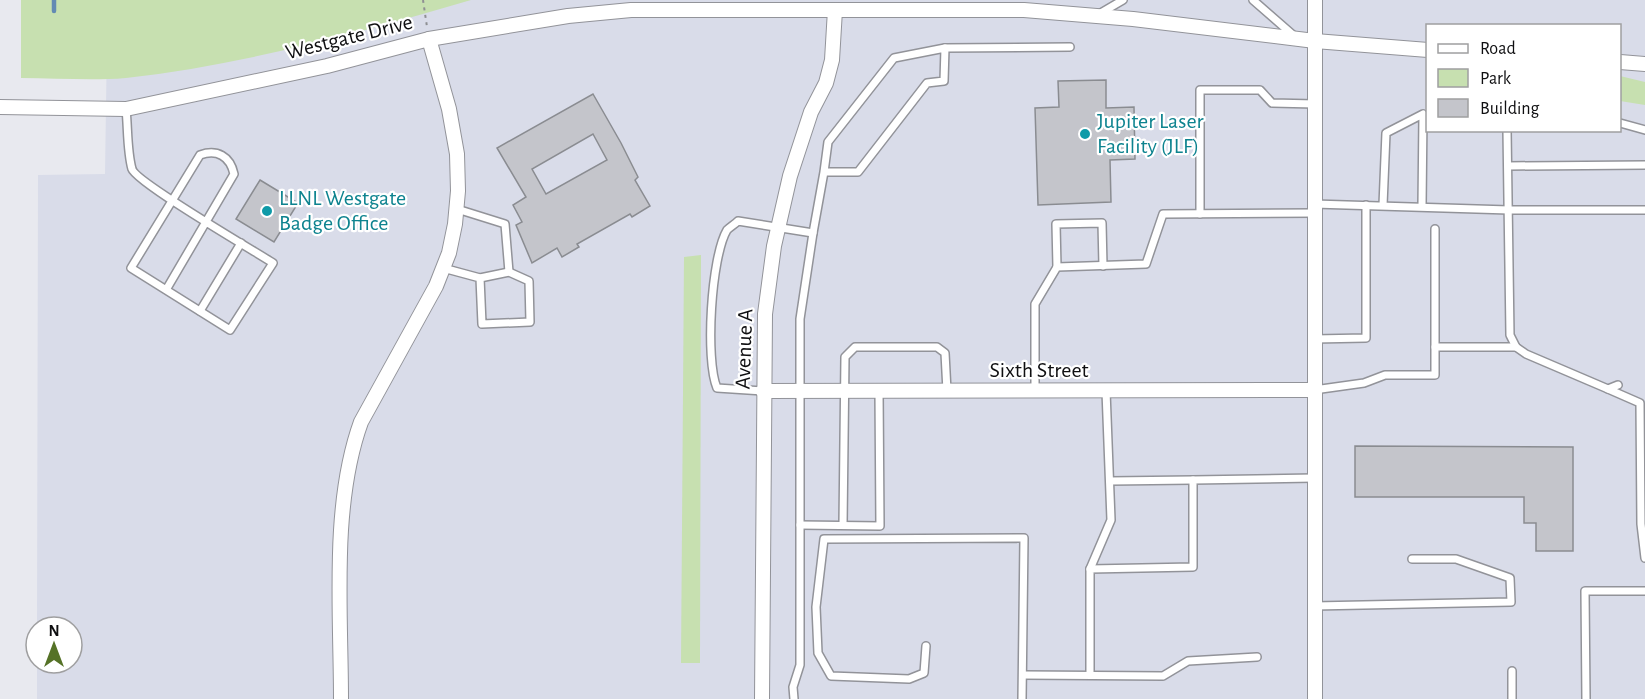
<svg xmlns="http://www.w3.org/2000/svg" width="1645" height="699" font-family="'Alegreya Sans',sans-serif">
  <rect width="100%" height="100%" fill="#e8e9ef"/>
  <path fill="#d9dce9" fill-rule="evenodd" d="M41,0H1645V699H37V663H72V627H37L38,175L105,174L107,38ZM1428,26H1620V130H1428Z"/>
  <g fill="#c7e0b0">
    <path d="M21,0H471C359,33 242,65 126,78C92,81 55,78 21,78Z"/>
    <path d="M1620,76L1645,82V105L1620,101Z"/>
    <path d="M701,255L700,663H681L684,257Z"/>
  </g>
  <g fill="none" stroke-linecap="round" stroke-linejoin="round">
    <path stroke="#638ab3" stroke-width="4.5" d="M54,0V11"/>
  </g>
  <g fill="#c4c5cb" stroke="#8a8c91" stroke-width="1.5" fill-rule="evenodd">
    <path d="M1106,80V108L1134,107L1135,159L1110,160L1111,202L1038,205L1035,108L1059,107L1058,81Z"/>
    <path d="M593,94L621,143L638,177L635,180L650,206L632,217L630,214L577,244L579,247L562,257L557,248L532,263L516,225L522,222L513,205L526,197L497,148ZM593,134L607,160L546,194L532,169Z"/>
    <path d="M260,180L298,203L274,242L236,219Z"/>
    <path d="M1355,446L1573,447V551H1536V523H1524V497H1355Z"/>
  </g>
  <g fill="none" stroke-linecap="round" stroke-linejoin="round">
    <defs>
      <g id="service">
        <path d="M1253,0L1293,35"/>
        <path d="M1099,14L1123,0"/>
        <path d="M945,48L1070,47"/>
        <path d="M126,109C128,128 127,151 132,169C136,182 254,251 273,263L230,330C197,309 164,289 131,268L200,155C217,149 230,156 234,174L166,290"/>
        <path d="M1620,123L1645,130"/>
        <path d="M1507,130L1510,335L1516,347L1526,354L1608,389L1618,385"/>
        <path d="M1508,166L1645,165"/>
        <path d="M1314,204L1509,210H1645"/>
        <path d="M1383,205L1386,133L1423,114L1422,206"/>
        <path d="M457,209L505,224L509,272"/>
        <path d="M1200,214V90H1260L1272,103L1315,104"/>
        <path d="M1057,267L1056,224L1102,223L1103,266"/>
        <path d="M443,268L480,278L509,272L529,281L530,322L482,324L480,278"/>
        <path d="M200,311L241,243"/>
        <path d="M1314,339L1366,338V205"/>
        <path d="M1435,347H1516"/>
        <path d="M1608,389L1640,403L1641,524L1645,558"/>
        <path d="M1314,390L1364,383L1385,375H1435V229"/>
        <path d="M763,391L717,388C705,360 711,257 727,230C730,227 735,224 738,221L813,233L824,172H858L927,83L944,81L945,48L894,58L828,142L824,172"/>
        <path d="M1035,391V304L1057,267L1146,264L1163,214L1314,213"/>
        <path d="M1110,481L1193,480"/>
        <path d="M800,525L880,526L879,391"/>
        <path d="M843,525L845,357L855,347H937L945,353L947,391"/>
        <path d="M1090,569L1111,520L1106,391"/>
        <path d="M1314,606L1511,602L1510,578L1456,559H1412"/>
        <path d="M926,646L924,673L909,679L831,676L818,653L816,607L824,539L1024,538L1022,699"/>
        <path d="M1512,671V699"/>
        <path d="M1023,675L1163,676L1188,661L1257,657"/>
        <path d="M1090,675V569L1193,567V480L1314,478"/>
        <path d="M794,699L793,687L800,665V319L813,233"/>
        <path d="M1586,699L1585,591H1645"/>
      </g>
      <g id="minor">
        <path d="M1620,62L1645,64"/>
        <path d="M0,107L126,109L327,66L429,39L568,16L631,10H1024L1133,19L1315,41L1428,50"/>
        <path d="M763,391L1314,390"/>
        <path d="M341,699C341,611 331,505 361,422L436,286L449,253L455,224L458,191L457,154L449,109L429,39"/>
        <path d="M762,699L765,314L774,246L790,176L811,112L826,83L832,60L835,10"/>
        <path d="M1315,699V0"/>
      </g>
    </defs>
    <use href="#service" stroke="#929399" stroke-width="10"/>
    <use href="#minor" stroke="#929399" stroke-width="16"/>
    <path stroke="#8e8f93" stroke-width="2" stroke-dasharray="3 4.5" stroke-linecap="butt" d="M423,0L427,27"/>
    <use href="#service" stroke="#fff" stroke-width="7"/>
    <use href="#minor" stroke="#fff" stroke-width="14"/>
  </g>
  <g fill="#0f9aa8" stroke="#fff" stroke-width="2">
    <circle cx="1085" cy="134" r="6"/>
    <circle cx="267" cy="211" r="6"/>
  </g>
  <g text-anchor="middle" dominant-baseline="central" stroke-width="4.5" stroke-linejoin="round" paint-order="stroke">
    <g font-size="22" fill="#0f0f11" stroke="#fff">
      <text transform="translate(349 37) rotate(-14)">Westgate Drive</text>
      <text transform="translate(744 349) rotate(-88)">Avenue A</text>
      <text x="1039" y="370">Sixth Street</text>
    </g>
    <g font-size="22" fill="#0d838f" stroke="#fff" text-anchor="start">
      <text x="1097" y="121">Jupiter Laser<tspan x="1097" dy="25">Facility (JLF)</tspan></text>
      <text x="279" y="198">LLNL Westgate<tspan x="279" dy="25">Badge Office</tspan></text>
    </g>
  </g>
  <rect x="1426" y="24" width="195" height="108" fill="#ffffff" stroke="#9f9fa0" stroke-width="1.5"/>
  <rect x="1438" y="44" width="30" height="9" fill="#ffffff" stroke="#9f9fa0" stroke-width="1.5"/>
  <text x="1480" y="54" font-size="18" fill="#0f0f11">Road</text>
  <rect x="1438" y="69" width="30" height="18" fill="#c7e0b0" stroke="#9f9fa0" stroke-width="1.5"/>
  <text x="1480" y="84" font-size="18" fill="#0f0f11">Park</text>
  <rect x="1438" y="99" width="30" height="18" fill="#c4c5cb" stroke="#9f9fa0" stroke-width="1.5"/>
  <text x="1480" y="114" font-size="18" fill="#0f0f11">Building</text>
  <g transform="translate(54 645)"><circle r="28" fill="#ffffff" stroke="#9f9fa0" stroke-width="1.5"/>
  <path d="M0-4.5L10 22L0 15L-10 22Z" fill="#557227"/>
  <text y="-9" font-size="16" font-weight="bold" text-anchor="middle" fill="#0f0f11">N</text>
  </g>
</svg>
